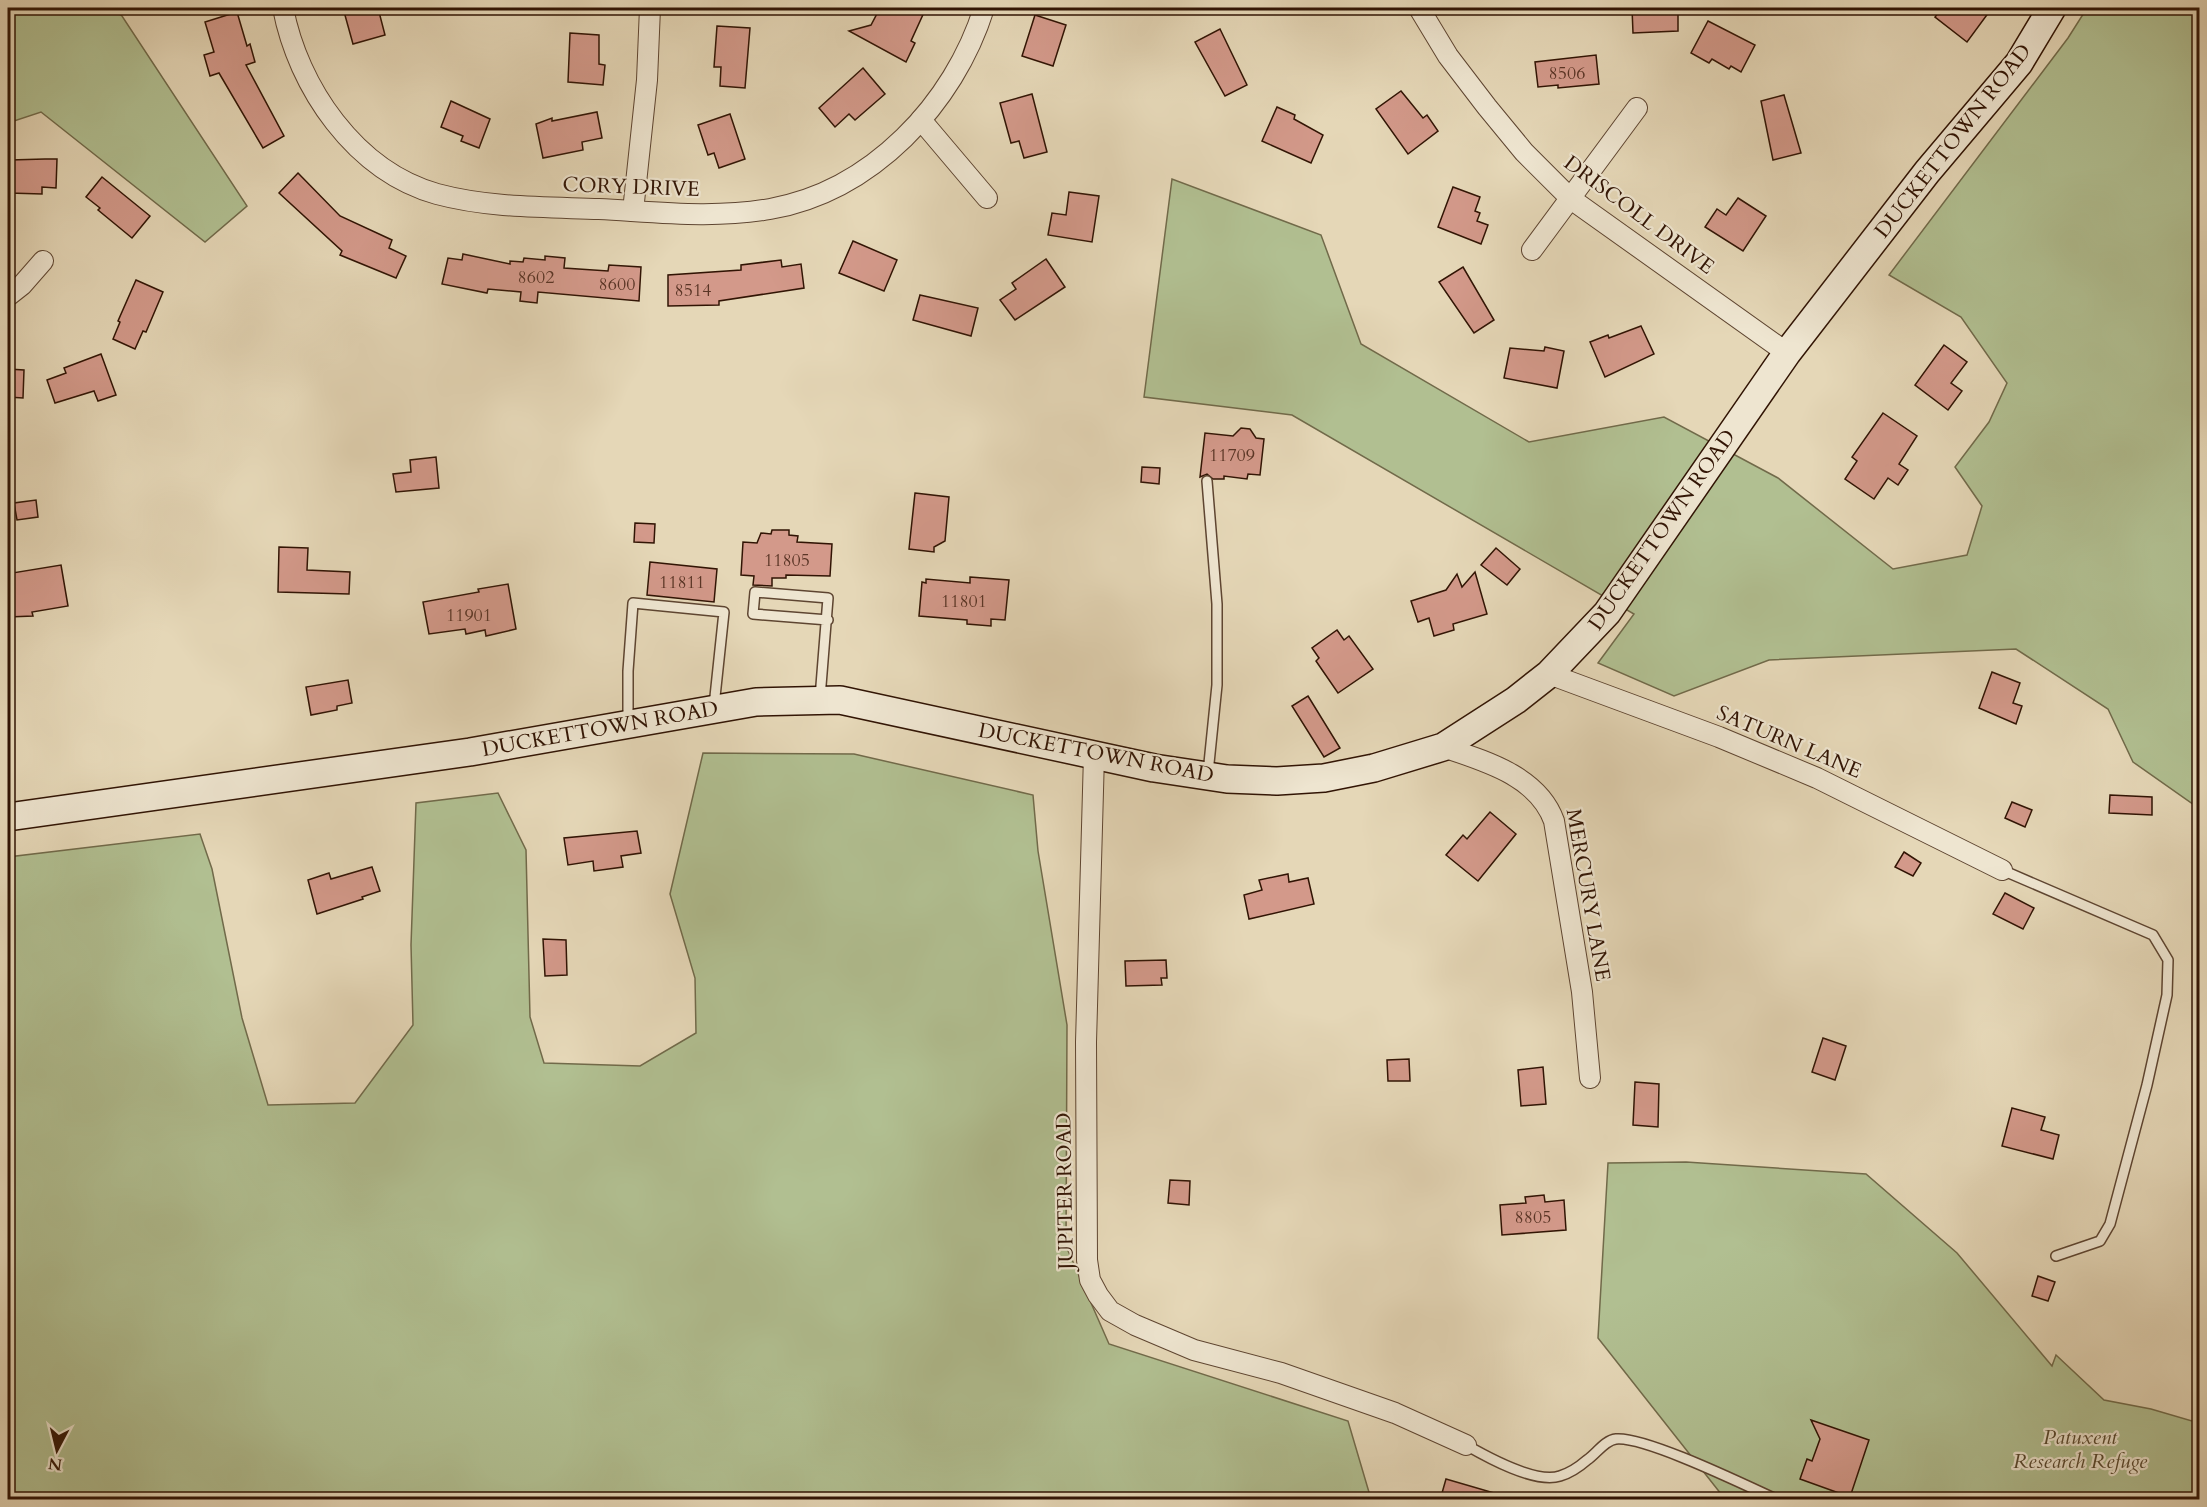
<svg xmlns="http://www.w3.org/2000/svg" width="2207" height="1507" font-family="Cardo,serif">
  <rect width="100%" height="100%" fill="#e5d7b7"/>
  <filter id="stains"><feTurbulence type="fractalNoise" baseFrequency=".00333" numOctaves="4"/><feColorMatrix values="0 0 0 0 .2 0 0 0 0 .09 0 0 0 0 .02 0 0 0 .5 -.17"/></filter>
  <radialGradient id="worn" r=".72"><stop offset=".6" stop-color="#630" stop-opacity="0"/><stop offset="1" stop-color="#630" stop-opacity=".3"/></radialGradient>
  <g fill="#b1bf91" stroke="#716a4a" stroke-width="1.5">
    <path d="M8,8H111L122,16L247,206L205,242L41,112L8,123Z"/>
    <path d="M2087,8H2199V920L2194,805L2133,762L2108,709L2016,649L1769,660L1674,696L1598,663L1634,614L1292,415L1144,397L1172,179L1321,235L1361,344L1529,442L1664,417L1778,478L1893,569L1967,555L1982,506L1955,467L1989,422L2007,383L1961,317L1889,275L2068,38Z"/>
    <path d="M703,753L854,754L1033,795L1038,851L1067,1025L1066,1246L1109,1344L1348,1421L1371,1499H8V857L200,834L212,869L242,1018L268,1105L355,1103L413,1025L411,945L416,803L498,793L526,850L530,1017L544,1063L640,1066L696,1033L695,978L670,894Z"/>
    <path d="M1686,1162L1866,1174L1957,1253L2052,1366L2056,1355L2104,1400L2151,1409L2199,1423V1499H1725L1598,1338L1608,1163Z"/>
  </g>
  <g fill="#d3998a" stroke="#311404" stroke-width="1.5">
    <path d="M343,8H378L385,35L353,44Z"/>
    <path d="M880,8H926L911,41L915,43L906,62L849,31L871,25Z"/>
    <path d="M1632,8H1678V31L1633,33Z"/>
    <path d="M1942,8H1992L1967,42L1935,17Z"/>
    <path d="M237,12L247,46L250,44L255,62L246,65L284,136L263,148L219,73L210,76L204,55L214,52L205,22Z"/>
    <path d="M1035,15L1066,25L1053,66L1022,56Z"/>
    <path d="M1708,21L1755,45L1741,72L1731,66L1729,69L1712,59L1709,63L1691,53Z"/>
    <path d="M717,26L750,28L745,88L720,86L721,67H714Z"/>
    <path d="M1220,29L1247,85L1225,96L1195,42Z"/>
    <path d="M570,33L599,35V64L605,65L603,85L568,82Z"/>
    <path d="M1596,55L1599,84L1558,88V85L1538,87L1535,62Z"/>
    <path d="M863,68L885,94L855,120L849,114L835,127L819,108Z"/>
    <path d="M1401,91L1423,118L1427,115L1438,131L1408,154L1376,109Z"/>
    <path d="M1032,94L1047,152L1024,158L1019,141L1011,143L1000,103Z"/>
    <path d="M1784,95L1801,153L1773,160L1761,101Z"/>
    <path d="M451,101L490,119L479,148L461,141L463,136L441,127Z"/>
    <path d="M1277,107L1295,115L1294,119L1323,135L1311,163L1262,141Z"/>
    <path d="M597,112L602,138L582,142L583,150L543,158L536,124L552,118V121Z"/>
    <path d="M730,114L745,159L719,168L714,153L708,155L698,125Z"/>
    <path d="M45,159H57L56,188L42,187V194L9,193L10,160Z"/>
    <path d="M298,173L340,216L392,240L389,248L406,256L396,278L340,255L342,251L279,193Z"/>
    <path d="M102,177L150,216L132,238L98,210L100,208L86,197Z"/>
    <path d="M1453,187L1480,197L1475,211L1480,213L1477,221L1488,225L1481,244L1438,227Z"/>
    <path d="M1069,192L1099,196L1092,242L1048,235L1052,213L1066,215Z"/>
    <path d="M1738,198L1766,216L1743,251L1705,227L1717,209L1726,215Z"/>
    <path d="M853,241L897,260L884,291L839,273Z"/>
    <path d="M463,254L510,264V261L523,262L524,258L545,260V256L565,258L564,268L608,271L609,265L641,267L639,301L538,292L537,303L520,301L521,292L488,289L487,293L442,284L448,258L462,260Z"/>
    <path d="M1046,259L1065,287L1015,320L1000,300L1016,289L1012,283Z"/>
    <path d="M781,260L782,267L801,264L804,288L719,301V305L668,306V275L741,270V265Z"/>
    <path d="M1463,267L1494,320L1474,333L1439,282Z"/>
    <path d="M136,280L163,292L146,332L143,331L135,349L113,339L120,322L118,321Z"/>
    <path d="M920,295L978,308L971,336L913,320Z"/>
    <path d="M1641,326L1654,354L1605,377L1590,342L1608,335L1609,338Z"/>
    <path d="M1944,345L1967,362L1951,383L1962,391L1948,410L1915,385Z"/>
    <path d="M1545,347L1564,351L1557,388L1504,378L1510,348L1544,351Z"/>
    <path d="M101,354L116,395L98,401L94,391L55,403L47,380L66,373L64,368Z"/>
    <path d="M8,369L24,370L23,398L8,397Z"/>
    <path d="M1883,413L1917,436L1899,464L1908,470L1898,485L1888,478L1874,499L1845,479L1857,461L1852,457Z"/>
    <path d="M1241,428L1250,429L1256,438L1264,439L1260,475L1248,474L1247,479L1224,476V479H1213L1207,474L1200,477L1205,433L1233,436Z"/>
    <path d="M436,457L439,488L396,492L393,474L411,472L410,460Z"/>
    <path d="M1142,467L1160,468L1159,484L1141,482Z"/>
    <path d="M915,493L949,497L945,541L934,547V552L909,549Z"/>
    <path d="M36,500L38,517L17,520L14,503Z"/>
    <path d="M635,523L655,524L654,543L634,542Z"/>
    <path d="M772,530H789V535L798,536L797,542L832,544L830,576L786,575V578H772V586L753,585L754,576L741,575L743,542L757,543L761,533L771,534Z"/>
    <path d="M279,547L308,548L307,570L350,572L349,594L278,592Z"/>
    <path d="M1496,548L1520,569L1507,585L1481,565Z"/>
    <path d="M650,562L717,569L714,602L647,595Z"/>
    <path d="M61,565L68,606L32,612L33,616L8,617V592L14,590L12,573Z"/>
    <path d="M1475,572L1487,614L1453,624L1454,630L1434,636L1429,618L1418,622L1411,601L1446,590L1457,574L1462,587Z"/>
    <path d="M970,577L1009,580L1005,620L991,619V626L967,624V620L919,616L922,582L926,583V579L970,583Z"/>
    <path d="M508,584L516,629L486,636L485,630L466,634L465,629L429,634L423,602L479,592L478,589Z"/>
    <path d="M1337,630L1344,640L1349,636L1373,669L1338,693L1316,661L1319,658L1312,648Z"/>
    <path d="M1992,672L2020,683L2013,703L2022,706L2016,724L1979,708Z"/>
    <path d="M348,680L352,703L337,706V710L311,715L306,687Z"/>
    <path d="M1308,696L1340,748L1324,757L1292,706Z"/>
    <path d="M2110,795L2152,797V815L2109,813Z"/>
    <path d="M2012,802L2032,810L2025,827L2005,818Z"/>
    <path d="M1490,812L1516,834L1478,881L1446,855L1463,835L1467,839Z"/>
    <path d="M637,831L641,853L621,856L623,867L594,871L593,861L568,865L564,838Z"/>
    <path d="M1904,852L1921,863L1913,876L1895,867Z"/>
    <path d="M372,867L380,891L362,897L363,899L317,914L308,880L329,873L331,879Z"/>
    <path d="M1288,874L1289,882L1308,878L1314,904L1249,919L1244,895L1262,890L1259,880Z"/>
    <path d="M2005,893L2034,908L2023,929L1993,914Z"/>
    <path d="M543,939L566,940L567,975L545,976Z"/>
    <path d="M1166,960L1167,978H1161L1162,985L1126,986L1125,961Z"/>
    <path d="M1823,1038L1846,1046L1835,1080L1812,1072Z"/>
    <path d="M1409,1059L1410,1081H1388L1387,1060Z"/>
    <path d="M1543,1067L1546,1104L1521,1106L1518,1070Z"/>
    <path d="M1635,1082L1659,1084L1658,1127L1633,1125Z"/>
    <path d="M2012,1108L2045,1117L2041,1130L2059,1135L2053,1159L2002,1146Z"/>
    <path d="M1170,1180L1190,1181L1189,1205L1168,1203Z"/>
    <path d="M1544,1195L1545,1202L1564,1200L1566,1230L1502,1235L1500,1205L1526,1203L1525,1197Z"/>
    <path d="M2038,1276L2055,1282L2048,1301L2032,1296Z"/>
    <path d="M1811,1420L1869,1440L1850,1497L1800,1479L1807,1459L1812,1461L1820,1439Z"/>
    <path d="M1446,1479L1501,1495L1500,1500H1440Z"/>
  </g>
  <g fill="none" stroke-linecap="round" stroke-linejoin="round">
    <defs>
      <g id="lane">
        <path d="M1207,481L1217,604V685L1208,773"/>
        <path d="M820,698L828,598L755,592L753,614L828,620"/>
        <path d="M628,722V671L633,603L724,612L714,706"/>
        <path d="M2002,870L2153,935L2168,960L2167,995L2147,1085L2110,1224L2100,1241L2056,1256"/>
        <path d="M1466,1445C1487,1457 1535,1484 1560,1476C1570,1473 1579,1467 1587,1460C1596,1454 1605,1440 1616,1439C1645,1436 1747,1486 1778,1500"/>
      </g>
      <g id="street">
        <path d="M283,8C298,87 355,171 437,194C489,208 545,207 599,209C656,212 713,219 770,209C872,191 954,104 984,8"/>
        <path d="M1419,8L1448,56L1487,107L1524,152L1571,199L1787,353"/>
        <path d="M921,120L987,198"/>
        <path d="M633,211L647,80L650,8"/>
        <path d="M1532,250L1637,108"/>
        <path d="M8,296L22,285L43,261"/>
        <path d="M1549,674L1719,737L1817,778L2002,870"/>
        <path d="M1443,747C1485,761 1538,776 1554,821L1582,992L1590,1078"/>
        <path d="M1094,755L1086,1042L1087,1260L1090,1280L1098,1295L1110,1311L1135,1325L1194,1350L1281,1373L1395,1413L1466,1445"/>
      </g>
      <path id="secondary" d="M8,817L470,752L756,702L840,700L1154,768L1227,779L1277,781L1324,778L1374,768L1443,747L1516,700L1549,674L1607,613L1787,353L1927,172L2019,63L2052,8"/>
    </defs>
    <use href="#lane" stroke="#5e4531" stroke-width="12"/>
    <use href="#street" stroke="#5e4531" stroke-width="22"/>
    <use href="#secondary" stroke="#311404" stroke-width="30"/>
    <use href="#lane" stroke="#eee5d0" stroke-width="9"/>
    <use href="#street" stroke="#eee5d0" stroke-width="20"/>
    <use href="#secondary" stroke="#eee5d0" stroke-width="27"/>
  </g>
  <g text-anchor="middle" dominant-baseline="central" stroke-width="4.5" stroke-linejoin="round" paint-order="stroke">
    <g font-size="18" fill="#5a3526">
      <text x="1567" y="73">8506</text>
      <text x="536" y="277">8602</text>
      <text x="617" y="284">8600</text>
      <text x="693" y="290">8514</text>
      <text x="1232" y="455">11709</text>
      <text x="787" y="560">11805</text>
      <text x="682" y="582">11811</text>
      <text x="964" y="601">11801</text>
      <text x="469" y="615">11901</text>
      <text x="1533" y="1217">8805</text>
    </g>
    <g font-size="21" fill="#311404" stroke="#eee5d0">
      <text transform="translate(1953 141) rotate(-52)">DUCKETTOWN ROAD</text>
      <text transform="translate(631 187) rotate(2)">CORY DRIVE</text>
      <text transform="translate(1639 215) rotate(37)">DRISCOLL DRIVE</text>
      <text transform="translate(1662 530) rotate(-55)">DUCKETTOWN ROAD</text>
      <text transform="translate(600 729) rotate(-10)">DUCKETTOWN ROAD</text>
      <text transform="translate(1789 742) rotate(23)">SATURN LANE</text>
      <text transform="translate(1096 753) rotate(11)">DUCKETTOWN ROAD</text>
      <text transform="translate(1588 895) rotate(80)">MERCURY LANE</text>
      <text transform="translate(1065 1191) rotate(-91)">JUPITER ROAD</text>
    </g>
    <g font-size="21" font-style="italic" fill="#57472e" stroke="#eee5d0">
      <text x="2080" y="1437">Patuxent<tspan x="2080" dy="24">Research Refuge</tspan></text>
    </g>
  </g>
  <rect width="2207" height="1507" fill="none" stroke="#e5d7b7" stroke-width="30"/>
  <rect x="9" y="9" width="2189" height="1489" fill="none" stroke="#311404" stroke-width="3"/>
  <rect x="15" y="15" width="2177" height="1477" fill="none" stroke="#311404" stroke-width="1.5"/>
  <g transform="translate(57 1450) rotate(187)" stroke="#eee5d0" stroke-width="4.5" paint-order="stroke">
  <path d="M0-4.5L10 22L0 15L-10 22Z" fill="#311404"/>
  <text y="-9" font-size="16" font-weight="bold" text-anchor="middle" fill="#311404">N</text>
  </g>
  <rect width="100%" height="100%" filter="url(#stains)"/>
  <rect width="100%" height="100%" fill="url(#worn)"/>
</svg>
